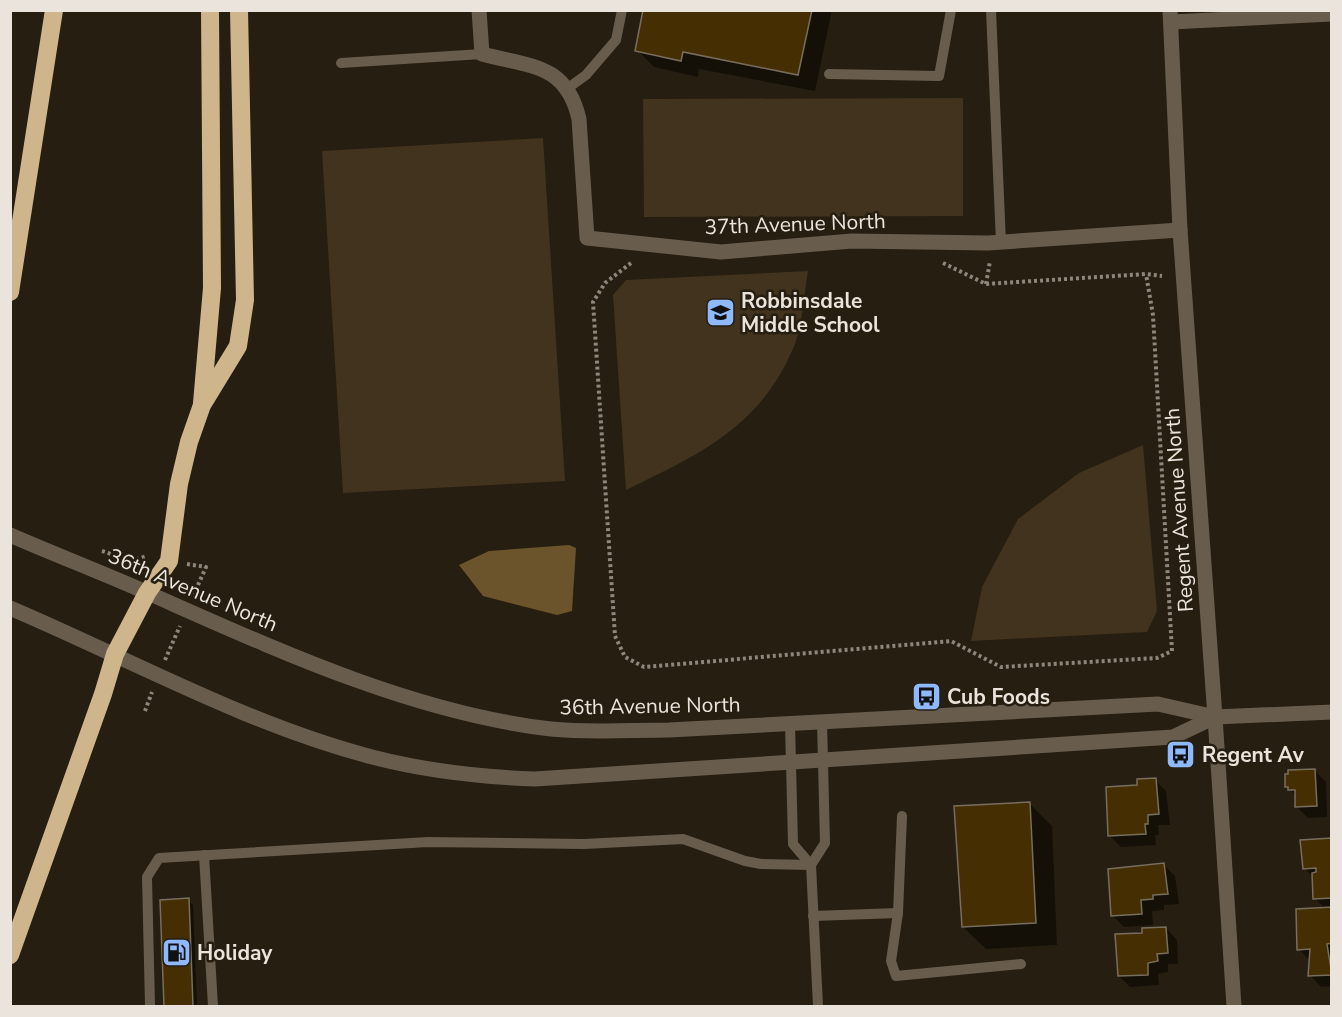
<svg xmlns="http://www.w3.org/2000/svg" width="1342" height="1017" font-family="'Nunito Sans',sans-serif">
  <rect width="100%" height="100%" fill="#261e10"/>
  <g fill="#41331d">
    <path d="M963,98V216L644,217L643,99Z"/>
    <path d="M543,138L565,481L343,493L322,151Z"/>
    <path d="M808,271C804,294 803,322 795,344C761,427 701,453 626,490L613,295L626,280Z"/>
    <path d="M1143,445L1157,611L1147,632L971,641L982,587L1018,519L1079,473Z"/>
  </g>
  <path fill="#6b542c" d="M569,545L576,548L572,611L557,615L483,596L459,565L489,551Z"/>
  <g fill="#0007">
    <path d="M644,10H832L815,91L699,69L698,77L654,67L637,50Z"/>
    <path d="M1315,771L1326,782L1327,817L1308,818L1297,807V796L1286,786Z"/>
    <path d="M1155,780L1166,791L1170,825H1158L1159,835H1155L1156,845L1121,847L1110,836L1139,787Z"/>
    <path d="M1029,803L1052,826L1057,945L986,949L963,927Z"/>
    <path d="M1332,840V986L1321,987L1310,975L1311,962L1299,949L1325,909L1315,898L1313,877L1304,868Z"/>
    <path d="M1163,864L1175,876L1179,904L1164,905V910L1152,911L1153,925L1124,927L1112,915Z"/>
    <path d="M188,900L193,905L197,1006H165L161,901Z"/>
    <path d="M1166,928L1177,940L1178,964H1168V972L1158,974L1159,985L1130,987L1119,976L1144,934Z"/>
  </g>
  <g fill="#442e02" stroke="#786e5e" stroke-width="1.5">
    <path d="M643,10H812L798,75L683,52L681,61L635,51Z"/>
    <path d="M1315,769L1317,806L1295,807V790H1288V787H1285V774H1288V770Z"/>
    <path d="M1156,778L1159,814L1148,815V824H1145L1146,834L1108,836L1106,787L1137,785V779Z"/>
    <path d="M1030,802L1036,923L962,927L954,806Z"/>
    <path d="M1332,838V898L1313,899L1312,873L1316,872V868L1303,869L1300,840Z"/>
    <path d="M1164,863L1168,894L1153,895V899L1141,900L1142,914L1111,916L1108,869Z"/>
    <path d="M189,898L193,1006H164L160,900Z"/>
    <path d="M1332,907V943L1327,944L1332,975L1308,976L1310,949L1297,950L1296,909Z"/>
    <path d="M1166,927L1168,953L1157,954L1158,961L1148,963V975L1118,976L1115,934L1142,933V928Z"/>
  </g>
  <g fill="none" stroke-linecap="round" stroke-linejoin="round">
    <g stroke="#8d867b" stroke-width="4" stroke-dasharray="3 3" stroke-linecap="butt">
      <path d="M631,263L605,283L593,302L615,636L625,657L644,667L951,641L1001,667L1157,658L1172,651L1153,315L1146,274"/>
      <path d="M943,263L986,284L1146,274L1162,276"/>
      <path d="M986,284L990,261"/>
      <path d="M102,551L131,561L147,556"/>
      <path d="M187,564L206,567L194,594"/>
      <path d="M165,660L180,626"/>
      <path d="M145,711L152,692"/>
    </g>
    <g stroke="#685d4d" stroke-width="10">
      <path d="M991,10L1001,243"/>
      <path d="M341,63L482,54"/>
      <path d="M829,74L939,76L951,10"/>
      <path d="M568,88L586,75L616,40L622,10"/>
      <path d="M790,723L793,844L811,865"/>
      <path d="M204,855L213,1006"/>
      <path d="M898,913L902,816"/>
      <path d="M813,916L898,913L891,961L896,976L1021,964"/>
      <path d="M150,1006L147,877L159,858L428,842L584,844L683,839L745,861L761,864L811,865"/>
      <path d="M818,1006L811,865L825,843L822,721"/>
    </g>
    <g stroke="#685d4d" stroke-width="15">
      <path d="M479,10L482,54C530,67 566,63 579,119L587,238L721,252L852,241L988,243L1180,230"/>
      <path d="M1171,22L1332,14"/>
      <path d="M1215,717L1234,1006"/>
    </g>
    <g stroke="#685d4d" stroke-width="15">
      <path d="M1170,10L1180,230L1215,717"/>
      <path d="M10,535C56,555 103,573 148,593C275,649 412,713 551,729C590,733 630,730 669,730L1158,704L1215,717L1332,712"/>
      <path d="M10,608C130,659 246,724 372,757C426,771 480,777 535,779L1173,737L1215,717"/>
    </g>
    <g stroke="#cfb58b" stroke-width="18">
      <path d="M10,292L54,10"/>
      <path d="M202,403L212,288L210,10"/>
      <path d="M10,955L103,694L115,654L147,593L169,561L179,484L189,442L202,405L238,346L245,300L239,10"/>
    </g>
  </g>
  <defs>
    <symbol id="school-square" viewBox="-11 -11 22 22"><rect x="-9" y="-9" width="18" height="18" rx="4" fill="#8eb9fd" stroke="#261e10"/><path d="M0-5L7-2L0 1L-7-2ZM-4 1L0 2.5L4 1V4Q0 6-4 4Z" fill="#111"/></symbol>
    <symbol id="bus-square" viewBox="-11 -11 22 22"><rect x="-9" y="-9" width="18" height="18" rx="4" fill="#8eb9fd" stroke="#261e10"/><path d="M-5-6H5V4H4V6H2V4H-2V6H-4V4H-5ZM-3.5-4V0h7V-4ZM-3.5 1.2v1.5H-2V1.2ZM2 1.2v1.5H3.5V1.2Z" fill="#111"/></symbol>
    <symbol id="fuel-square" viewBox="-11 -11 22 22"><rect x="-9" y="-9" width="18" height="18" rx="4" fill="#8eb9fd" stroke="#261e10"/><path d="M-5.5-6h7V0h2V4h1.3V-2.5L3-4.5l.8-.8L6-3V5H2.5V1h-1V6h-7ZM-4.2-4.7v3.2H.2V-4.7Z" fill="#111"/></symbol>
  </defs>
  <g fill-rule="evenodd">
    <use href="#school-square" x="704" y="296" width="33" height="33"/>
    <use href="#bus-square" x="910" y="680" width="33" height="33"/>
    <use href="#bus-square" x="1164" y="738" width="33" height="33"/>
    <use href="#fuel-square" x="160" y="936" width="33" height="33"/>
  </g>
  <g text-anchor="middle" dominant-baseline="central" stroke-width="5" stroke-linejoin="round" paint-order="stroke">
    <g font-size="21" fill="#eae4dc" stroke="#261e10">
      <text transform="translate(795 224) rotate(-2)">37th Avenue North</text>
      <text transform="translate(1179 510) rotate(-94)">Regent Avenue North</text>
      <text transform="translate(193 590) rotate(23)">36th Avenue North</text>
      <text transform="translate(650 706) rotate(-1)">36th Avenue North</text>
    </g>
    <g font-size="21" font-weight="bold" fill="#eae4dc" stroke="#261e10" text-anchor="start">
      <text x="741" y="301">Robbinsdale<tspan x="741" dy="24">Middle School</tspan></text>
      <text x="947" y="697">Cub Foods</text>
      <text x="1202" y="755">Regent Av</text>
      <text x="197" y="953">Holiday</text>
    </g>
  </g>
  <rect width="1342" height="1017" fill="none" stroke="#eae4dc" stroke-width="24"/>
</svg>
